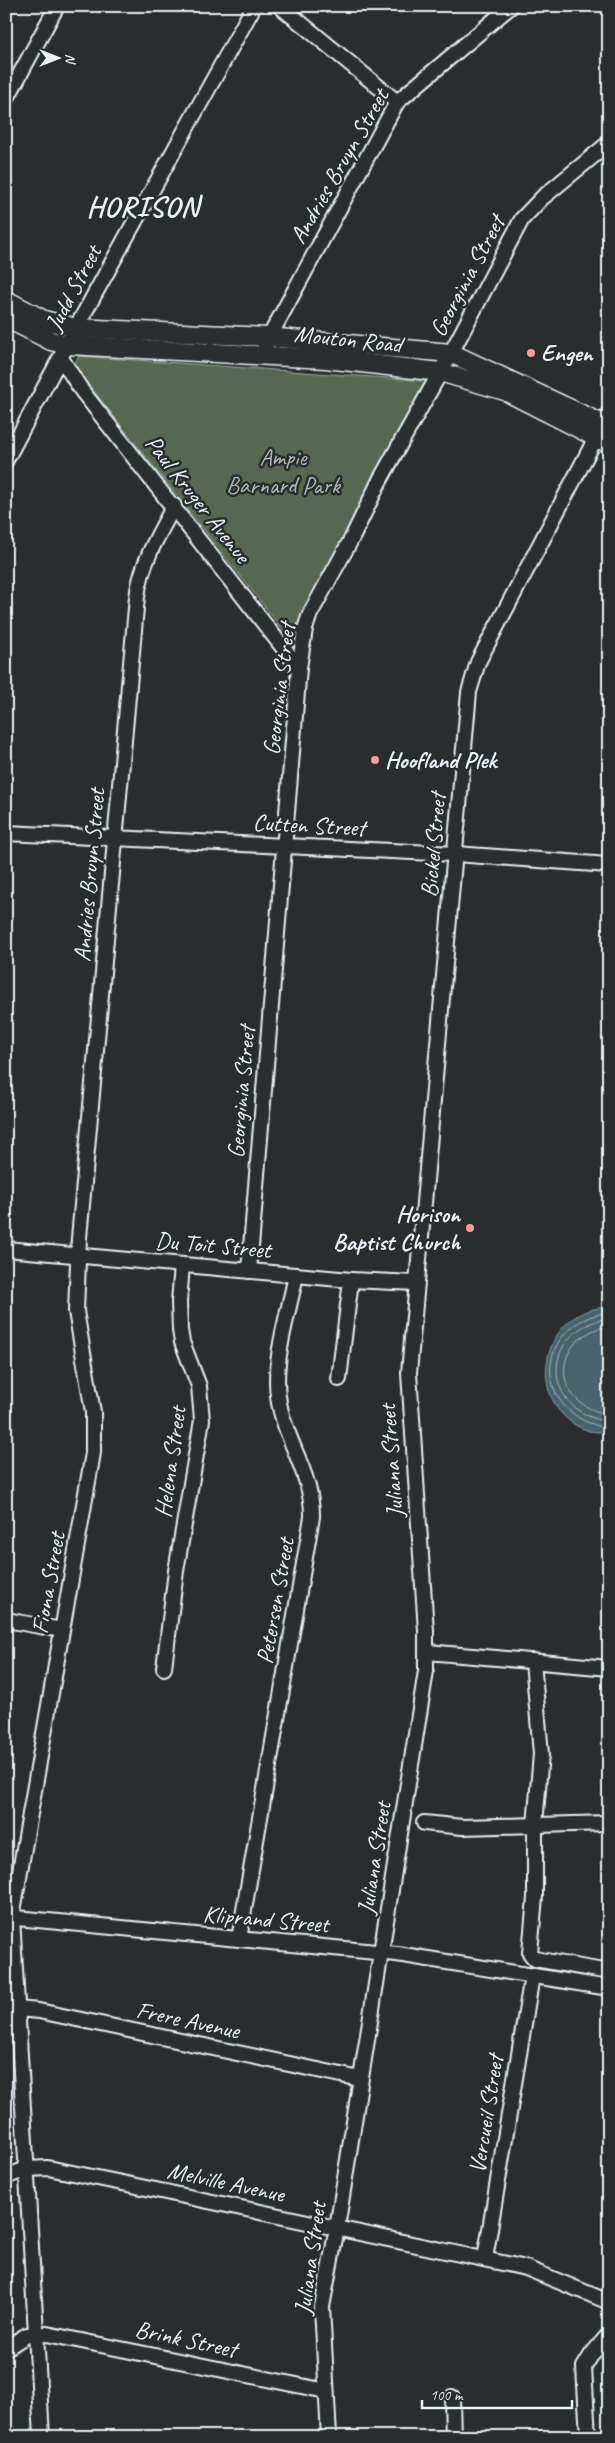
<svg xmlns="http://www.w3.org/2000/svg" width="615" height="2443" font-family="Caveat,sans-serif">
  <rect width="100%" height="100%" fill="#2a2d2e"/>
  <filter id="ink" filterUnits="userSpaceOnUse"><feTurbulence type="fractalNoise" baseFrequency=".02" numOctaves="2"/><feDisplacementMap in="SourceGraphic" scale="10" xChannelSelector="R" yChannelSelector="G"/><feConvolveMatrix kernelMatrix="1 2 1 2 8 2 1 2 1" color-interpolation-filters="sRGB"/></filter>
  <g filter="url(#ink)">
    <path fill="#576852" stroke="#a0aca5" d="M79,356L443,382L299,650L73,365Z"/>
    <path fill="#48646c" stroke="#889ca4" d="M609,1307V1433C603,1432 595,1432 589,1431C522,1409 538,1308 609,1307Z"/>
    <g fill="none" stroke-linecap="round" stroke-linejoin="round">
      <g stroke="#a8b9c0" stroke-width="1">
        <path d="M609,1312C531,1323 531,1417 609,1428"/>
        <path d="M609,1318C539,1329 540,1412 609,1422"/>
        <path d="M609,1326C549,1336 550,1406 609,1414"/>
      </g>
      <defs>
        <g id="minor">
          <path d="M280,6L397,102"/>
          <path d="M6,100L57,6"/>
          <path d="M265,345L397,102L511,6"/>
          <path d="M61,358L82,391L299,668"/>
          <path d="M6,460L76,328L254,6"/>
          <path d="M6,833L455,854L609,865"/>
          <path d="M6,1249L351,1280L416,1283"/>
          <path d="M249,1271L299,668L305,629L310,614L352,538L380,480L451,353L522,219L542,198L609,143"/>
          <path d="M339,1379L351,1280"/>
          <path d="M6,1620L62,1630"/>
          <path d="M427,1652L609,1668"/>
          <path d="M533,1661L541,1754L535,1825V1897L530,1953L535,1959L609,1972"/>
          <path d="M164,1668L176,1571L202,1420L199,1386L182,1342L180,1330L179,1302L182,1265"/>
          <path d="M424,1823L462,1827L609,1823"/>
          <path d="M6,1917L397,1954L609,1988"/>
          <path d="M239,1939L312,1517C313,1474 283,1438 278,1396C273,1359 289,1311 296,1275"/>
          <path d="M6,2010L17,2009L39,2011L360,2079"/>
          <path d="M6,2177L26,2169L48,2168L127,2184L526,2268L609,2302"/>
          <path d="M485,2259L532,1976"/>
          <path d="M6,2348L27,2335L47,2334L326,2391"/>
          <path d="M452,2397L453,2437"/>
          <path d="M42,2437L12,1917L93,1453V1412L76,1311L79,1238L137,597C141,564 158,535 174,506"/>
          <path d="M329,2437L322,2307L337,2228L426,1671V1631L409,1373L469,692L478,662L609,413"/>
          <path d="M588,2437L584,2367L592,2354L609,2334"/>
        </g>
        <g id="major">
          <path d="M6,300L44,320L76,328L267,337L451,353L609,427"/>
          <path d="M6,318L51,341L68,345L326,359L440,372L505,391L609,444"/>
        </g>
      </defs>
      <use href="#minor" stroke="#e8f1f8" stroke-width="18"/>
      <use href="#major" stroke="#e8f1f8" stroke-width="21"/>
      <use href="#minor" stroke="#2a2d2e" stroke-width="14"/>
      <use href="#major" stroke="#2a2d2e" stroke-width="18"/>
    </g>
  </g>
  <g fill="#ff9aa2" stroke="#2a2d2e" stroke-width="2">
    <circle cx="531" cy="353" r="5"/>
    <circle cx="375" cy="760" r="5"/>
    <circle cx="470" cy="1228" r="5"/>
  </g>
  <g text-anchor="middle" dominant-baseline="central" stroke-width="5" stroke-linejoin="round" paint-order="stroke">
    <g font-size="24" fill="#e8f1f8" stroke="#2a2d2e">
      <text transform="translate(339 166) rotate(-60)">Andries Bruyn Street</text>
      <text transform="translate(467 276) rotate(-62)">Georginia Street</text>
      <text transform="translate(73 288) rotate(-62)">Judd Street</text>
      <text transform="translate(348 339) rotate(6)">Mouton Road</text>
      <text transform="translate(198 499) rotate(52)">Paul Kruger Avenue</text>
      <text transform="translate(279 689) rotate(-83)">Georginia Street</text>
      <text transform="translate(309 825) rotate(3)">Cutten Street</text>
      <text transform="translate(433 845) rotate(-85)">Bickel Street</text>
      <text transform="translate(89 875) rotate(-85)">Andries Bruyn Street</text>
      <text transform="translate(241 1092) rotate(-85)">Georginia Street</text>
      <text transform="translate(213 1245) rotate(5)">Du Toit Street</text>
      <text transform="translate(391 1461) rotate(-94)">Juliana Street</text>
      <text transform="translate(170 1462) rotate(-82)">Helena Street</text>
      <text transform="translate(48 1583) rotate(-80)">Fiona Street</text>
      <text transform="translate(275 1601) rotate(-80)">Petersen Street</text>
      <text transform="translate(374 1858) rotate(-81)">Juliana Street</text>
      <text transform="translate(266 1919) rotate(5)">Kliprand Street</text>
      <text transform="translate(188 2020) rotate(12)">Frere Avenue</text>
      <text transform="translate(486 2114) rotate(-81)">Vercueil Street</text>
      <text transform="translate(226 2182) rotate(12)">Melville Avenue</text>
      <text transform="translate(310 2258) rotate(-82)">Juliana Street</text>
      <text transform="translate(186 2339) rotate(12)">Brink Street</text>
    </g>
    <g font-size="24" font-weight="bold" fill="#e8f1f8" stroke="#2a2d2e" text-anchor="start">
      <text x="541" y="353">Engen</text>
      <text x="385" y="760">Hoofland Plek</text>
      <text x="460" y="1214" text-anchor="end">Horison<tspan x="460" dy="28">Baptist Church</tspan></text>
    </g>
    <g font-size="24" fill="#aebab6" stroke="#2a2d2e">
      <text x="283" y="457">Ampie<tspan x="283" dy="28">Barnard Park</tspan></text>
    </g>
    <g font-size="29" font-weight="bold" letter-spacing="1" fill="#e8f1f8" stroke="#2a2d2e">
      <text x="143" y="206">HORISON</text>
    </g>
  </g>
  <rect width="615" height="2443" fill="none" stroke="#2a2d2e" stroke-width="25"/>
  <rect x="12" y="12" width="590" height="2418" fill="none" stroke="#e8f1f8" stroke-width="2" filter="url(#ink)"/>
  <g transform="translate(58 58) rotate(90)" stroke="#2a2d2e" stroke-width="4" paint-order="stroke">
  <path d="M0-4L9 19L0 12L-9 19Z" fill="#e8f1f8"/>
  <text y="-8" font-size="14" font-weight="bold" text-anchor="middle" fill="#e8f1f8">N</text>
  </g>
  <path d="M422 2400v8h150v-8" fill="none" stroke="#e8f1f8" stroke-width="2.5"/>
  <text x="430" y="2400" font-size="15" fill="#e8f1f8" stroke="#2a2d2e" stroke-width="4" paint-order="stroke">100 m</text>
</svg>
